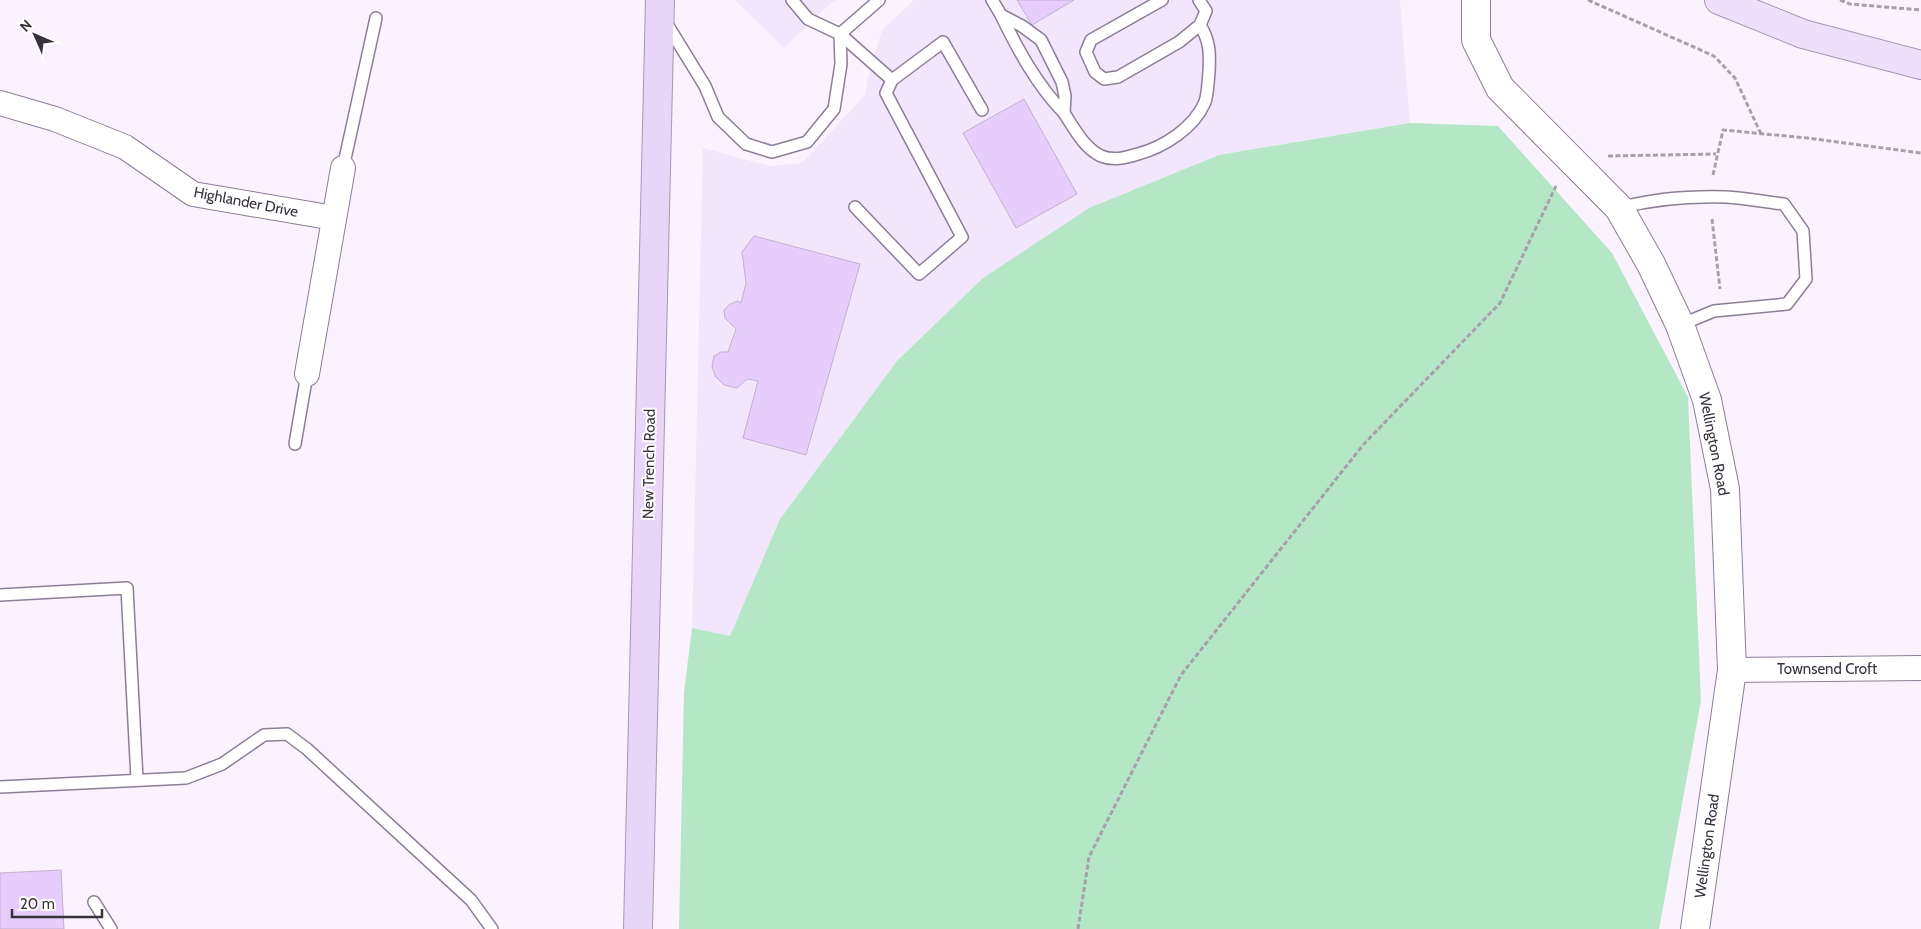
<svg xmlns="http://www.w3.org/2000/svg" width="1921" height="929" font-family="Cabin,sans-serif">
  <rect width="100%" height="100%" fill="#faf3ff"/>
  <g fill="#f2e6fc">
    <path d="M735,0H837L830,4L784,48Z"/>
    <path d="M914,0H1400L1410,123L1219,155L1089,208L983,278L897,361L780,519L730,637L692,628L703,148L770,166L802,163L865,95L868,78L882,30Z"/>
  </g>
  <path fill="#b5e7c6" d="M1410,123L1498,126L1612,253L1688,397L1701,701L1659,929H679L684,692L692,628L730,636L780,519L897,361L983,278L1089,208L1219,155Z"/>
  <g fill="#e7cdfc" stroke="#c1b1cd">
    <path d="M1017,0H1074L1032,25Z"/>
    <path d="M1024,99L1077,194L1016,228L963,133Z"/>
    <path d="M754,236L860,264L806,455L743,438L758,381L747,379L737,388L724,385L715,376L712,366L714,356L721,352H728L736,329L725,318L724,310L729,305L737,301L741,303L746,283L742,252Z"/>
    <path d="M61,870L64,929H0V873Z"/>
  </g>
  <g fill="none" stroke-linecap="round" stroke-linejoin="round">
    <defs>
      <g id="service">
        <path d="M792,0L808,19L840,34L892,80L943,42L982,110"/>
        <path d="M992,0L1001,15L1022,26L1041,40L1062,82L1065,96L1064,113C1074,128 1084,148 1101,156C1113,161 1125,158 1138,154C1164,147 1194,128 1205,102C1208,93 1208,81 1209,72C1210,54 1210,41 1200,25"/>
        <path d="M1162,0L1091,40L1086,52L1095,72L1104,79L1118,77L1179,42L1200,25L1206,11L1199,0"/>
        <path d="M1001,15C1018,50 1037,85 1064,113"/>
        <path d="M665,21L705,86L718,117L746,144L772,152L807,142L834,109L841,64L840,34"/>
        <path d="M840,34L879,0"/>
        <path d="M343,168L376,18"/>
        <path d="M855,207L919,274L962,237L886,93L892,80"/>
        <path d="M1619,208C1653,199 1690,196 1726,197C1745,198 1765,202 1784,204L1803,231L1806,279L1787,304L1714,311L1680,325"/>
        <path d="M295,444L307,374"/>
        <path d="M0,595L127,588L137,779"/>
        <path d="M0,787L186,778L222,764L264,735L287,734L307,749L471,900L492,929"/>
        <path d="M94,902L111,929"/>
      </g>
      <g id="minor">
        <path d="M0,103L55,119L125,147L193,194L334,218"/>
        <path d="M307,374L343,168"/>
        <path d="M1732,670L1921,668"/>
      </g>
      <path id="tertiary" d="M1476,0V40L1500,88L1619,208L1651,264L1680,325L1707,400L1725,489L1732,670L1695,929"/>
      <path id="primary" d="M1719,0L1803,34L1921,65"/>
      <path id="trunk" d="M638,929L660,0"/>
    </defs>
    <use href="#service" stroke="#8c7d98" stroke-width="14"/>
    <use href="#minor" stroke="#8c7d98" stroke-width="26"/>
    <use href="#tertiary" stroke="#8c7d98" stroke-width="30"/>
    <use href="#primary" stroke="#a795b6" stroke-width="30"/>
    <use href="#trunk" stroke="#a795b6" stroke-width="30"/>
    <g stroke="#a7a0ac" stroke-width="3" stroke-dasharray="5 2.5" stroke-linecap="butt">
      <path d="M1588,0L1714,56L1735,78L1761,134"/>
      <path d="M1840,0L1850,4L1921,10"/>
      <path d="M1608,156L1716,154"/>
      <path d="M1713,175L1723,130L1807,138L1921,153"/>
      <path d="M1712,219L1720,289"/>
      <path d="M1078,929L1089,857L1181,675L1363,445L1500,303L1556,186"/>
    </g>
    <use href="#service" stroke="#fff" stroke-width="11"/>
    <use href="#minor" stroke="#fff" stroke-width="24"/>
    <use href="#tertiary" stroke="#fff" stroke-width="28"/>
    <use href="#primary" stroke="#eee0fa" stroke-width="28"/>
    <use href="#trunk" stroke="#e8d6f8" stroke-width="28"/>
  </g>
  <g text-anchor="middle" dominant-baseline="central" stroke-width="4" stroke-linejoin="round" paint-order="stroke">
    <g font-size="15" fill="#37313c" stroke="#fff">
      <text transform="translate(246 202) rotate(11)">Highlander Drive</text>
      <text transform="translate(1714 444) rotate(79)">Wellington Road</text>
      <text transform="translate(649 464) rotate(-89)">New Trench Road</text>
      <text x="1827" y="669">Townsend Croft</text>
      <text transform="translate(1707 846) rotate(-82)">Wellington Road</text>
    </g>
  </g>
  <g transform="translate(35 35) rotate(315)" stroke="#ffffff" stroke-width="4" paint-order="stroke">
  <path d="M0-4L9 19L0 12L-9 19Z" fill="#37313c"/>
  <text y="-8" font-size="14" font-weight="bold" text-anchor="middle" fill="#37313c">N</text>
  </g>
  <path d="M12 909v8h90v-8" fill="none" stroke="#37313c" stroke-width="2.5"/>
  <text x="20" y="909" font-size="15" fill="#37313c" stroke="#ffffff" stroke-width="4" paint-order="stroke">20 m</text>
</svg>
